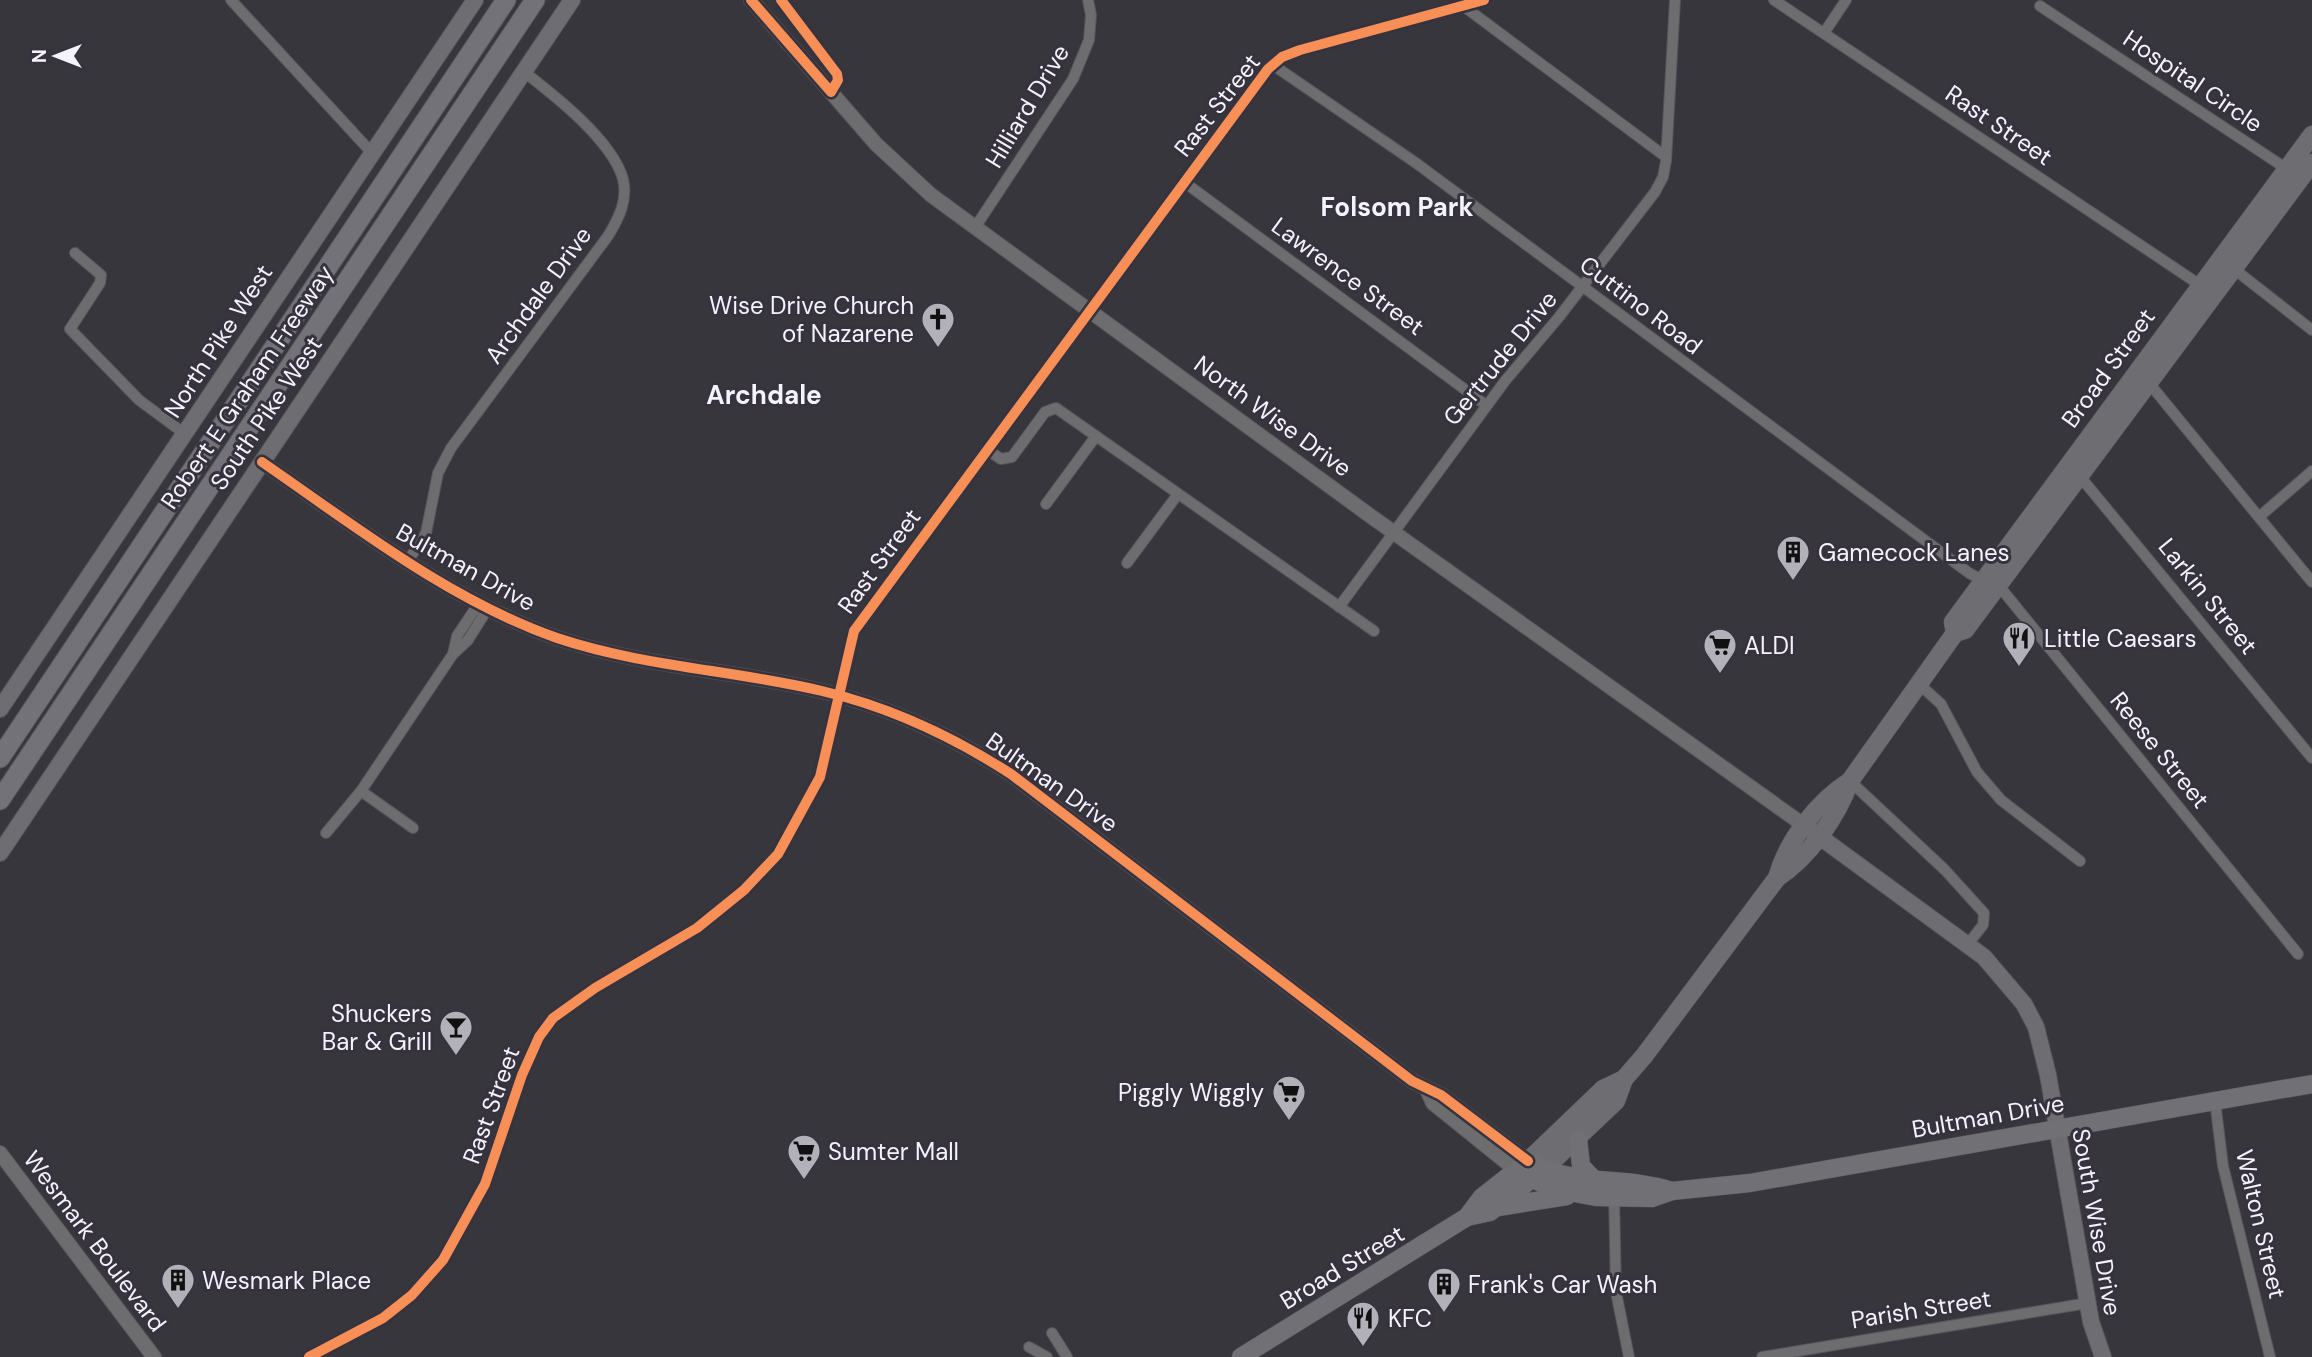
<svg xmlns="http://www.w3.org/2000/svg" width="2312" height="1357" font-family="'DM Sans',sans-serif">
  <rect width="100%" height="100%" fill="#37363c"/>
  <g fill="none" stroke-linecap="round" stroke-linejoin="round">
    <defs>
      <g id="minor">
        <path d="M231,0L372,153"/>
        <path d="M1774,0L2200,285"/>
        <path d="M1462,5L1666,157"/>
        <path d="M2040,6L2287,169"/>
        <path d="M1824,33L1846,0"/>
        <path d="M1273,65L1416,163L1969,573L2004,592L2298,954"/>
        <path d="M1184,182L1486,405"/>
        <path d="M976,226L1073,79L1089,40L1091,15L1088,0"/>
        <path d="M75,253L101,275L100,283L70,329L139,400L185,434"/>
        <path d="M2234,269L2312,330"/>
        <path d="M2149,383L2312,582"/>
        <path d="M986,449L1001,459L1012,457L1045,412L1056,408L1374,631"/>
        <path d="M2078,474L2312,758"/>
        <path d="M1046,504L1096,436"/>
        <path d="M2259,517L2312,471"/>
        <path d="M408,561L426,533L438,473L451,448L608,236C619,218 628,200 623,179C612,140 554,95 523,71"/>
        <path d="M1127,563L1178,494"/>
        <path d="M479,603L457,636L453,654L468,640L488,608"/>
        <path d="M1339,607L1505,381L1559,317L1655,192L1663,177L1666,161L1675,0"/>
        <path d="M1919,684L1941,704L1977,772L2001,800L2080,861"/>
        <path d="M1850,781L1945,870L1984,913L1983,925L1968,944"/>
        <path d="M361,791L413,828"/>
        <path d="M326,833L361,791L453,654"/>
        <path d="M2215,1101L2223,1166L2270,1357"/>
        <path d="M1614,1193L1616,1292L1629,1357"/>
        <path d="M1052,1333L1067,1357"/>
        <path d="M1029,1347L1047,1357"/>
        <path d="M309,1357L383,1318L412,1295L443,1260L485,1184L522,1075L539,1037L553,1018L595,988L697,928L744,890L778,854L820,777L854,631L1268,69L1282,57L1300,50L1484,0"/>
        <path d="M1762,1357L2088,1303"/>
      </g>
      <g id="tertiary">
        <path d="M751,0L876,144L931,195L1365,512L1805,826"/>
        <path d="M262,462C355,526 449,600 557,638C644,667 734,670 822,691C890,707 952,736 1011,774L1412,1081L1441,1095L1528,1161"/>
        <path d="M1427,1090L1433,1103L1516,1170"/>
        <path d="M0,1153L154,1357"/>
      </g>
      <g id="secondary">
        <path d="M0,709L475,0"/>
        <path d="M1809,829L1984,957L2024,1004L2036,1027L2048,1075L2091,1322L2103,1357"/>
        <path d="M0,853L572,0"/>
      </g>
      <g id="primary">
        <path d="M1955,633L1953,622L2312,135"/>
        <path d="M1777,878C1809,857 1837,817 1850,781L1955,633L1965,630L2312,163"/>
        <path d="M1528,1161L1603,1089L1624,1079L1644,1056L1777,878C1787,841 1817,802 1850,781"/>
        <path d="M1543,1170L1616,1101L1624,1079"/>
      </g>
      <g id="trunk">
        <path d="M1578,1139L1581,1166L1596,1182"/>
        <path d="M1516,1170L1553,1189L1596,1197L1652,1198L1672,1191L1750,1183L2312,1084"/>
        <path d="M1498,1207L1567,1196"/>
        <path d="M1467,1217L1490,1212L1538,1174"/>
        <path d="M1241,1357L1467,1217L1482,1197L1528,1161C1576,1188 1623,1175 1672,1191"/>
      </g>
      <g id="motorway">
        <path d="M0,758L506,0"/>
        <path d="M0,800L535,0"/>
      </g>
    </defs>
    <use href="#minor" stroke="#56555a" stroke-width="12"/>
    <use href="#tertiary" stroke="#56555a" stroke-width="16"/>
    <use href="#secondary" stroke="#56555a" stroke-width="18"/>
    <use href="#primary" stroke="#56555a" stroke-width="19"/>
    <use href="#trunk" stroke="#56555a" stroke-width="19"/>
    <use href="#motorway" stroke="#56555a" stroke-width="21"/>
    <use href="#minor" stroke="#6d6c6f" stroke-width="10"/>
    <use href="#tertiary" stroke="#6d6c6f" stroke-width="14"/>
    <use href="#secondary" stroke="#6e6e72" stroke-width="16"/>
    <use href="#primary" stroke="#6e6d72" stroke-width="18"/>
    <use href="#trunk" stroke="#707075" stroke-width="18"/>
    <use href="#motorway" stroke="#737278" stroke-width="19"/>
    <defs>
      <g id="cycleway">
        <path d="M751,0L831,92L838,80L837,74L781,0"/>
        <path d="M262,462C355,526 449,600 557,638C644,667 734,670 822,691C890,707 952,736 1011,774L1412,1081L1441,1095L1528,1161"/>
        <path d="M309,1357L383,1318L412,1295L443,1260L485,1184L522,1075L539,1037L553,1018L595,988L697,928L744,890L778,854L820,777L854,631L1268,69L1282,57L1300,50L1484,0"/>
      </g>
    </defs>
    <use href="#cycleway" stroke="#36333f" stroke-width="15"/>
    <use href="#cycleway" stroke="#f78f57" stroke-width="10"/>
  </g>
  <defs>
    <symbol id="church-pin" viewBox="-11 -11 22 30"><path d="M0 17L-7.5 6A9.5 9.5 0 1 1 7.5 6Z" fill="#b2b0b8" stroke="#36333f"/><path d="M-1.2-6h2.4v3.5h3.3v2.4h-3.3V6h-2.4V-.1h-3.3v-2.4h3.3Z" fill="#111"/></symbol>
    <symbol id="building-pin" viewBox="-11 -11 22 30"><path d="M0 17L-7.5 6A9.5 9.5 0 1 1 7.5 6Z" fill="#b2b0b8" stroke="#36333f"/><path d="M-4-6H4V6H1V3H-1V6H-4ZM-2.5-4.3h1.7v1.8h-1.7ZM.8-4.3h1.7v1.8H.8ZM-2.5-1h1.7V.8h-1.7ZM.8-1h1.7V.8H.8Z" fill="#111"/></symbol>
    <symbol id="restaurant-pin" viewBox="-11 -11 22 30"><path d="M0 17L-7.5 6A9.5 9.5 0 1 1 7.5 6Z" fill="#b2b0b8" stroke="#36333f"/><path d="M-5-6h1v4h1v-4h1v4h1v-4h1v5L-1.5 .5V6h-2V.5L-5-1ZM5-6V6H3V1.5H1.5Q1.5-4 5-6Z" fill="#111"/></symbol>
    <symbol id="supermarket-pin" viewBox="-11 -11 22 30"><path d="M0 17L-7.5 6A9.5 9.5 0 1 1 7.5 6Z" fill="#b2b0b8" stroke="#36333f"/><path d="M-6-5.5h2.5l.6 2H6L4.5 2H-2.5L-4.4-4H-6ZM-1.5 3.2a1.3 1.3 0 1 0 .1 0ZM3 3.2a1.3 1.3 0 1 0 .1 0Z" fill="#111"/></symbol>
    <symbol id="bar-pin" viewBox="-11 -11 22 30"><path d="M0 17L-7.5 6A9.5 9.5 0 1 1 7.5 6Z" fill="#b2b0b8" stroke="#36333f"/><path d="M-6-5H6L.8 .8V4.5H3.5V6h-7V4.5H-.8V.8Z" fill="#111"/></symbol>
  </defs>
  <g fill-rule="evenodd">
    <use href="#church-pin" x="919" y="300" width="38" height="52"/>
    <use href="#building-pin" x="1774" y="533" width="38" height="52"/>
    <use href="#restaurant-pin" x="2000" y="619" width="38" height="52"/>
    <use href="#supermarket-pin" x="1701" y="626" width="38" height="52"/>
    <use href="#bar-pin" x="437" y="1008" width="38" height="52"/>
    <use href="#supermarket-pin" x="1270" y="1073" width="38" height="52"/>
    <use href="#supermarket-pin" x="785" y="1132" width="38" height="52"/>
    <use href="#building-pin" x="159" y="1261" width="38" height="52"/>
    <use href="#building-pin" x="1425" y="1265" width="38" height="52"/>
    <use href="#restaurant-pin" x="1344" y="1299" width="38" height="52"/>
  </g>
  <g text-anchor="middle" dominant-baseline="central" stroke-width="6" stroke-linejoin="round" paint-order="stroke">
    <g font-size="24" fill="#f4f2fa" stroke="#36333f">
      <text transform="translate(2193 81) rotate(34)">Hospital Circle</text>
      <text transform="translate(1217 105) rotate(-52)">Rast Street</text>
      <text transform="translate(1027 106) rotate(-59)">Hilliard Drive</text>
      <text transform="translate(1999 125) rotate(34)">Rast Street</text>
      <text transform="translate(1348 276) rotate(36)">Lawrence Street</text>
      <text transform="translate(538 295) rotate(-54)">Archdale Drive</text>
      <text transform="translate(1641 305) rotate(37)">Cuttino Road</text>
      <text transform="translate(218 341) rotate(-57)">North Pike West</text>
      <text transform="translate(1500 358) rotate(-51)">Gertrude Drive</text>
      <text transform="translate(2108 368) rotate(-54)">Broad Street</text>
      <text transform="translate(247 387) rotate(-56)">Robert E Graham Freeway</text>
      <text transform="translate(266 413) rotate(-56)">South Pike West</text>
      <text transform="translate(1273 416) rotate(36)">North Wise Drive</text>
      <text transform="translate(879 561) rotate(-54)">Rast Street</text>
      <text transform="translate(466 567) rotate(29)">Bultman Drive</text>
      <text transform="translate(2208 596) rotate(51)">Larkin Street</text>
      <text transform="translate(2160 750) rotate(51)">Reese Street</text>
      <text transform="translate(1052 782) rotate(35)">Bultman Drive</text>
      <text transform="translate(491 1105) rotate(-70)">Rast Street</text>
      <text transform="translate(1988 1116) rotate(-10)">Bultman Drive</text>
      <text transform="translate(2097 1222) rotate(80)">South Wise Drive</text>
      <text transform="translate(2261 1224) rotate(77)">Walton Street</text>
      <text transform="translate(95 1241) rotate(53)">Wesmark Boulevard</text>
      <text transform="translate(1342 1267) rotate(-31)">Broad Street</text>
      <text transform="translate(1921 1309) rotate(-9)">Parish Street</text>
    </g>
    <g font-size="24" fill="#f4f2fa" stroke="#36333f" text-anchor="start">
      <text x="914" y="305" text-anchor="end">Wise Drive Church<tspan x="914" dy="28">of Nazarene</tspan></text>
      <text x="1818" y="552">Gamecock Lanes</text>
      <text x="2044" y="638">Little Caesars</text>
      <text x="1744" y="645">ALDI</text>
      <text x="432" y="1013" text-anchor="end">Shuckers<tspan x="432" dy="28">Bar &amp; Grill</tspan></text>
      <text x="1264" y="1092" text-anchor="end">Piggly Wiggly</text>
      <text x="828" y="1151">Sumter Mall</text>
      <text x="202" y="1280">Wesmark Place</text>
      <text x="1468" y="1284">Frank's Car Wash</text>
      <text x="1388" y="1318">KFC</text>
    </g>
    <g font-size="26" font-weight="bold" fill="#f4f2fa" stroke="#36333f">
      <text x="1397" y="207">Folsom Park</text>
      <text x="764" y="395">Archdale</text>
    </g>
  </g>
  <g transform="translate(56 56) rotate(270)" stroke="#36333f" stroke-width="5" paint-order="stroke">
  <path d="M0-5L12 26L0 18L-12 26Z" fill="#f4f2fa"/>
  <text y="-10" font-size="19" font-weight="bold" text-anchor="middle" fill="#f4f2fa">N</text>
  </g>
</svg>
